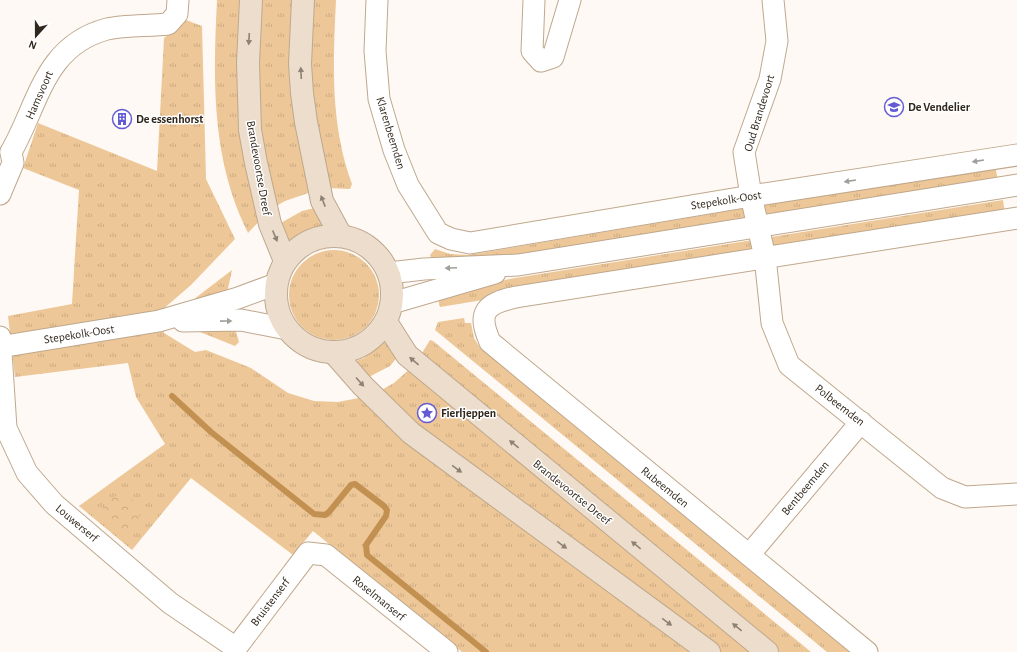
<svg xmlns="http://www.w3.org/2000/svg" width="1017" height="652" font-family="'Alegreya Sans',sans-serif">
  <defs>
    <pattern id="grass-tufts" width="24" height="20" patternUnits="userSpaceOnUse"><rect width="24" height="20" fill="#edc797"/><path d="M3 7l-1-3M5 7V3M7 7l1-3M15 17l-1-3M17 17v-4M19 17l1-3" fill="none" stroke="#ccab82"/></pattern>
    <pattern id="park-crowns" width="20" height="18" patternUnits="userSpaceOnUse"><rect width="20" height="18" fill="#edc797"/><path d="M2 6a3 3 0 1 1 6 0M12 15a3 3 0 1 1 6 0" fill="none" stroke="#ccab82"/></pattern>
  </defs>
  <rect width="100%" height="100%" fill="#fef9f4"/>
  <g fill="url(#grass-tufts)">
    <path d="M217,0H245L264,216L248,233C211,160 213,80 217,0Z"/>
    <path d="M255,0H298L314,191L285,201L273,208L261,161Z"/>
    <path d="M308,0H336C333,63 330,124 352,184L350,189L327,188L311,123Z"/>
    <path d="M186,20L202,26L206,179L235,239L191,285L162,310L164,333L195,352L206,350L251,368L288,393L314,401L338,402L364,397L702,652H462L313,531L293,555L191,478L132,550L79,506L165,444L136,397L128,363L15,377L8,316L72,304L79,190L23,168L38,123L157,171L164,38Z"/>
    <path d="M995,166L998,180L517,258L434,265L430,255L435,249L450,254L468,255Z"/>
    <path d="M1003,200L1005,215L440,307L438,299L509,279Z"/>
    <path d="M319,207L326,225C310,227 297,233 285,245L279,224L302,211Z"/>
    <circle cx="334" cy="295" r="45"/>
    <path d="M232,270L227,293L185,306Z"/>
    <path d="M464,318L465,323H471L474,338L479,346L852,652H827L435,330L438,322Z"/>
    <path d="M234,325L239,342L235,346L190,328Z"/>
    <path d="M388,339L400,354L390,366L365,379L351,363L364,358Z"/>
    <path d="M430,340L433,341L811,652H773L419,358Z"/>
    <path d="M413,366L757,652H719L437,447L376,393L394,383Z"/>
  </g>
  <path fill="url(#park-crowns)" d="M122,495C139,501 143,508 137,525L127,529H122L102,510C107,499 111,496 122,495Z"/>
  <g fill="none" stroke-linecap="round" stroke-linejoin="round">
    <path stroke="#c29151" stroke-width="6" d="M172,396L211,432L314,514L325,515L329,512L351,485L355,484L384,506L387,510L386,516L366,545L367,555L486,652"/>
    <defs>
      <g id="street">
        <path d="M377,0L375,51L379,99L394,150L408,185L438,233L451,239L470,243L751,196L1017,155"/>
        <path d="M534,0L532,51L541,61L553,57L570,0"/>
        <path d="M773,0L777,41L770,79L744,152L751,196L765,257L772,323L789,365L942,488L965,497L1017,494"/>
        <path d="M11,152C39,103 44,46 107,29C123,25 150,26 168,24L177,14L178,0"/>
        <path d="M0,194L13,163L11,152"/>
        <path d="M389,273L424,269L518,265L1017,185"/>
        <path d="M392,303L495,273"/>
        <path d="M183,321L241,320L287,329"/>
        <path d="M0,337L6,428L27,473L54,504L170,603L236,648"/>
        <path d="M0,347L159,321L238,298L276,284"/>
        <path d="M749,555L861,422"/>
        <path d="M234,652L236,648L308,553L326,555L447,652"/>
        <path d="M867,652L490,342C477,312 485,304 516,297L1017,218"/>
      </g>
      <g id="secondary">
        <path d="M251,0L248,63L250,130L256,163L270,224L285,261"/>
        <path d="M303,0L300,64L302,93L306,122L322,201L341,236"/>
        <circle cx="334" cy="294" r="58"/>
        <path d="M386,322L407,355L767,652"/>
        <path d="M334,353L363,386L411,433L709,652"/>
      </g>
    </defs>
    <use href="#street" stroke="#bfa88d" stroke-width="23"/>
    <use href="#secondary" stroke="#bfa88d" stroke-width="24"/>
    <use href="#street" stroke="#fff" stroke-width="21"/>
    <use href="#secondary" stroke="#ecddcc" stroke-width="22"/>
  </g>
  <defs><path id="oneway-solid" d="M-6-.8H1V-3.2L6.5 0L1 3.2V.8H-6Z"/></defs>
  <g fill="#8e8274">
    <use href="#oneway-solid" transform="translate(249 39) rotate(93)"/>
    <use href="#oneway-solid" transform="translate(301 73) rotate(-93)"/>
    <use href="#oneway-solid" transform="translate(323 201) rotate(-111)"/>
    <use href="#oneway-solid" transform="translate(275 236) rotate(67)"/>
    <use href="#oneway-solid" transform="translate(414 361) rotate(-140)"/>
    <use href="#oneway-solid" transform="translate(360 382) rotate(48)"/>
    <use href="#oneway-solid" transform="translate(514 444) rotate(-141)"/>
    <use href="#oneway-solid" transform="translate(457 469) rotate(36)"/>
    <use href="#oneway-solid" transform="translate(562 545) rotate(36)"/>
    <use href="#oneway-solid" transform="translate(636 545) rotate(-141)"/>
    <use href="#oneway-solid" transform="translate(667 622) rotate(36)"/>
    <use href="#oneway-solid" transform="translate(737 627) rotate(-141)"/>
  </g>
  <g fill="#a29e99">
    <use href="#oneway-solid" transform="translate(978 161) rotate(171)"/>
    <use href="#oneway-solid" transform="translate(850 181) rotate(171)"/>
    <use href="#oneway-solid" transform="translate(451 268) rotate(177)"/>
    <use href="#oneway-solid" transform="translate(226 321) rotate(-1)"/>
  </g>
  <defs>
    <symbol id="school-ring" viewBox="-11 -11 22 22"><circle r="9.5" fill="#fff" stroke="#645bd4" stroke-width="1.5"/><path d="M0-5L7-2L0 1L-7-2ZM-4 1L0 2.5L4 1V4Q0 6-4 4Z" fill="#645bd4"/></symbol>
    <symbol id="building-ring" viewBox="-11 -11 22 22"><circle r="9.5" fill="#fff" stroke="#645bd4" stroke-width="1.5"/><path d="M-4-6H4V6H1V3H-1V6H-4ZM-2.5-4.3h1.7v1.8h-1.7ZM.8-4.3h1.7v1.8H.8ZM-2.5-1h1.7V.8h-1.7ZM.8-1h1.7V.8H.8Z" fill="#645bd4"/></symbol>
    <symbol id="sight-ring" viewBox="-11 -11 22 22"><circle r="9.5" fill="#fff" stroke="#645bd4" stroke-width="1.5"/><path d="M0-6L1.8-2.2L6-1.7L2.9 1.2L3.7 5.4L0 3.3L-3.7 5.4L-2.9 1.2L-6-1.7L-1.8-2.2Z" fill="#645bd4"/></symbol>
  </defs>
  <g fill-rule="evenodd">
    <use href="#school-ring" x="883" y="96" width="22" height="22"/>
    <use href="#building-ring" x="111" y="108" width="22" height="22"/>
    <use href="#sight-ring" x="416" y="402" width="22" height="22"/>
  </g>
  <g text-anchor="middle" dominant-baseline="central" stroke-width="3" stroke-linejoin="round" paint-order="stroke">
    <g font-size="12" fill="#31281d" stroke="#fff">
      <text transform="translate(39 95) rotate(-66)">Hamsvoort</text>
      <text transform="translate(759 113) rotate(-73)">Oud Brandevoort</text>
      <text transform="translate(391 133) rotate(73)">Klarenbeemden</text>
      <text transform="translate(259 168) rotate(80)">Brandevoortse Dreef</text>
      <text transform="translate(726 200) rotate(-9)">Stepekolk-Oost</text>
      <text transform="translate(79 334) rotate(-9)">Stepekolk-Oost</text>
      <text transform="translate(840 405) rotate(38)">Polbeemden</text>
      <text transform="translate(665 487) rotate(39)">Rubeemden</text>
      <text transform="translate(805 488) rotate(-50)">Bentbeemden</text>
      <text transform="translate(572 492) rotate(39)">Brandevoortse Dreef</text>
      <text transform="translate(77 523) rotate(40)">Louwerserf</text>
      <text transform="translate(379 598) rotate(39)">Roselmanserf</text>
      <text transform="translate(270 602) rotate(-53)">Bruistenserf</text>
    </g>
    <g font-size="12" font-weight="bold" fill="#31281d" stroke="#fff" text-anchor="start">
      <text x="908" y="107">De Vendelier</text>
      <text x="136" y="119">De essenhorst</text>
      <text x="441" y="413">Fierljeppen</text>
    </g>
  </g>
  <g transform="translate(36 36) rotate(201)" stroke="#ffffff" stroke-width="3" paint-order="stroke">
  <path d="M0-3L7 15L0 10L-7 15Z" fill="#31281d"/>
  <text y="-6" font-size="11" font-weight="bold" text-anchor="middle" fill="#31281d">N</text>
  </g>
</svg>
